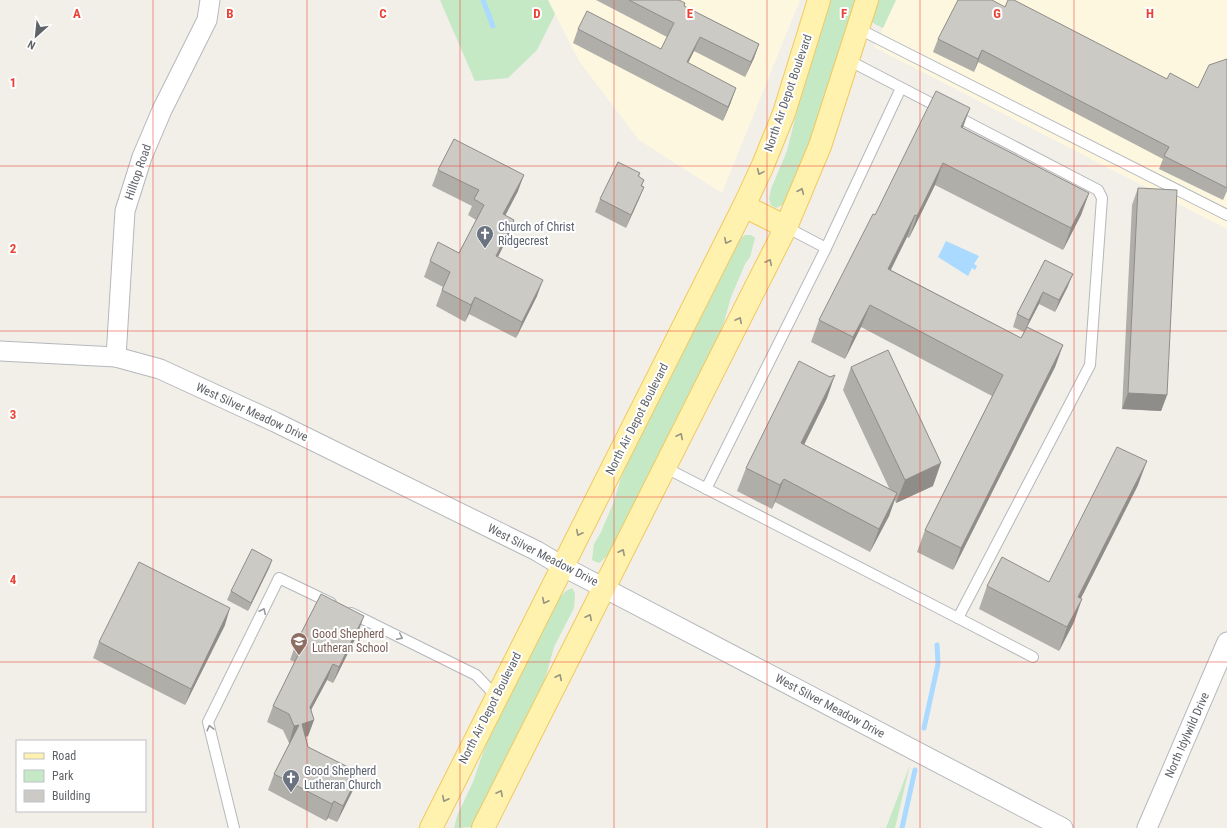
<svg xmlns="http://www.w3.org/2000/svg" width="1227" height="828" font-family="'Roboto Condensed',sans-serif">
  <rect width="100%" height="100%" fill="#f1efe8"/>
  <g fill="#fef7e0">
    <path d="M548,0H800L722,193L639,140L579,61Z"/>
    <path d="M896,0H1227V229L874,47Z"/>
  </g>
  <g fill="#c5e8c5">
    <path d="M440,0H548L555,14L537,50L508,78L475,81Z"/>
    <path d="M828,0H858L821,113L790,194L782,205L776,208L771,205L769,199L771,189L787,151L812,50Z"/>
    <path d="M877,0H896L883,28L869,21Z"/>
    <path d="M745,235H751L755,238L750,257L745,264L731,297L724,322L714,348L614,550L599,563L592,560L594,544L601,532L613,504L621,478L635,445L736,242Z"/>
    <path d="M572,588L575,593L574,608L554,647L544,683L473,827L454,828L457,816L473,782L485,747L506,699L558,599L566,591Z"/>
    <path d="M910,765L895,828H886Z"/>
  </g>
  <path fill="#aadaff" d="M946,241L979,256L974,264L977,266L975,270L972,268L968,276L938,257Z"/>
  <g fill="none" stroke-linecap="round" stroke-linejoin="round">
    <g stroke="#aadaff" stroke-width="5">
      <path d="M483,0L493,26"/>
      <path d="M924,728L938,664L937,645"/>
      <path d="M902,828L915,770"/>
    </g>
    <defs>
      <g id="lane">
        <path d="M857,28L1227,215"/>
        <path d="M786,227L826,248"/>
        <path d="M664,467L958,618L1090,365L1102,198L1098,190L848,60"/>
        <path d="M706,489L826,248L901,88"/>
        <path d="M351,613L476,675L496,696"/>
        <path d="M958,618L1033,657"/>
        <path d="M234,828L208,722L279,578L331,603"/>
      </g>
      <g id="street">
        <path d="M0,351L116,357L160,369L275,422L537,551L562,566L1063,828"/>
        <path d="M116,357L125,211L142,157L162,110L207,20L210,0"/>
        <path d="M1147,828L1227,642"/>
      </g>
      <g id="primary">
        <path d="M744,206L786,227"/>
        <path d="M431,828L744,206L763,165L784,113L819,0"/>
        <path d="M483,828L786,227L820,146L867,0"/>
      </g>
    </defs>
    <use href="#lane" stroke="#b5b8bc" stroke-width="12"/>
    <use href="#street" stroke="#b5b8bc" stroke-width="21"/>
    <use href="#primary" stroke="#f2c960" stroke-width="24"/>
    <use href="#lane" stroke="#fff" stroke-width="10"/>
    <use href="#street" stroke="#fff" stroke-width="19"/>
    <use href="#primary" stroke="#fff2af" stroke-width="22"/>
  </g>
  <g fill="#afaea9">
    <path d="M596,0H679L684,6L759,44L754,58L745,77L694,51L688,63L731,102L723,121L573,43L578,29L661,49L667,37Z"/>
    <path d="M1005,7L1167,79L1198,88L1227,59V191L1223,200L1159,169L1163,159L978,62L974,72L933,52L938,39Z"/>
    <path d="M963,128L1089,193L1081,215L1063,250L935,185L909,238L907,237L891,270L1021,338L1024,332L1013,327L1017,314L1045,260L1068,286L1055,312L1039,304L1027,327L1063,345L1055,367L953,570L917,552L925,530L992,396L861,327L845,359L811,342L819,320L875,215Z"/>
    <path d="M438,170L518,191L505,216L514,220L508,237L498,257L537,296L516,338L469,314L465,322L436,306L443,287L424,277L430,261L459,253L476,220L468,215L472,206L432,186Z"/>
    <path d="M640,173L639,177L644,180L642,186L644,187L639,199L626,228L595,212L600,199Z"/>
    <path d="M1138,188L1167,395L1161,411L1122,409L1132,205Z"/>
    <path d="M851,367L933,486L896,503L895,500L889,516L870,552L775,502L772,509L737,491L746,468L827,398L804,445L890,490L843,390Z"/>
    <path d="M1138,485L1081,598L1074,622L1059,651L979,609L987,586L1049,582Z"/>
    <path d="M272,560L269,568L248,611L227,600L231,591Z"/>
    <path d="M225,625L185,705L93,658L99,642Z"/>
    <path d="M358,633L333,683L327,680L311,710L314,720L308,736L306,737L308,747L350,768L349,771L358,776L352,792L337,822L328,818L326,821L268,790L274,774L290,742L289,743L283,730L267,722L273,706L295,662L290,660L296,643Z"/>
  </g>
  <g fill="#8f8d8a">
    <path d="M700,37L694,51L681,77L687,62Z"/>
    <path d="M759,44L754,58L745,77L751,62Z"/>
    <path d="M982,50L978,62L974,72L978,59Z"/>
    <path d="M736,88L731,102L723,121L728,107Z"/>
    <path d="M970,108L962,130L961,127Z"/>
    <path d="M943,163L935,185L909,238L917,216Z"/>
    <path d="M524,175L518,191L497,231L503,214Z"/>
    <path d="M644,187L639,199L626,228L631,215Z"/>
    <path d="M1089,193L1081,215L1063,250L1071,228Z"/>
    <path d="M915,215L907,237L880,291L888,269Z"/>
    <path d="M514,220L508,237L490,272L496,256Z"/>
    <path d="M1073,274L1068,286L1055,312L1059,300Z"/>
    <path d="M543,280L537,296L516,338L522,322Z"/>
    <path d="M1043,292L1039,304L1024,333L1029,320Z"/>
    <path d="M475,297L469,314L465,322L471,305Z"/>
    <path d="M870,305L861,327L845,359L853,337Z"/>
    <path d="M1063,345L1055,367L953,570L961,548Z"/>
    <path d="M835,375L827,398L793,467L801,443Z"/>
    <path d="M1128,393L1167,395L1161,411L1122,409Z"/>
    <path d="M1147,461L1138,485L1070,620L1078,597Z"/>
    <path d="M941,463L933,486L896,503L905,480Z"/>
    <path d="M784,479L775,502L772,509L780,485Z"/>
    <path d="M897,493L889,516L870,552L879,529Z"/>
    <path d="M272,560L269,568L248,611L251,603Z"/>
    <path d="M1082,599L1074,622L1059,651L1067,627Z"/>
    <path d="M230,608L225,625L185,705L191,689Z"/>
    <path d="M364,616L358,633L333,683L339,667Z"/>
    <path d="M333,664L327,680L304,723L314,720L308,736L296,740L302,724L310,707Z"/>
    <path d="M299,725L293,741L289,743L294,726Z"/>
    <path d="M358,776L352,792L337,822L343,806Z"/>
    <path d="M334,801L328,818L326,821L332,804Z"/>
  </g>
  <g fill="#cccac5" stroke="#8f8d8a">
    <path d="M629,0H679L685,3L684,6L759,44L751,62L700,37L687,62L736,88L728,107L578,29L587,11L661,49L674,23Z"/>
    <path d="M958,0H992L1005,7L1008,0H1014L1167,79L1170,73L1198,88L1209,65L1227,59V188L1164,156L1169,147L982,50L978,59L938,39Z"/>
    <path d="M936,91L970,108L961,127L1089,193L1071,228L943,163L917,216L915,215L888,269L1021,338L1027,327L1063,345L961,548L925,530L1003,375L870,305L853,337L819,320L873,214L875,215Z"/>
    <path d="M454,139L524,175L503,214L514,220L496,256L543,280L522,322L475,297L471,305L442,290L450,272L430,261L438,242L459,253L484,205L474,199L479,190L438,170Z"/>
    <path d="M618,162L640,173L638,176L644,180L641,186L644,187L631,215L600,199Z"/>
    <path d="M1138,188L1177,190L1167,395L1128,393Z"/>
    <path d="M1045,260L1073,274L1059,300L1043,292L1029,320L1017,314Z"/>
    <path d="M888,350L941,463L905,480L851,367Z"/>
    <path d="M799,361L830,377L835,375L801,443L897,493L879,529L784,479L780,485L746,468Z"/>
    <path d="M1117,447L1147,461L1078,597L1082,599L1067,627L987,586L1002,557L1049,582Z"/>
    <path d="M252,549L272,560L251,603L231,591Z"/>
    <path d="M139,562L230,608L191,689L99,642Z"/>
    <path d="M321,594L364,616L339,667L333,664L310,707L314,720L302,724L308,747L350,768L349,771L358,776L343,806L334,801L332,804L274,774L299,725L294,726L289,714L273,706L302,647L296,643Z"/>
  </g>
  <defs><path id="oneway-chevron" d="M-2-3.5L2.5 0L-2 3.5" fill="none" stroke-width="1.6" stroke-linecap="round" stroke-linejoin="round"/></defs>
  <g stroke="#979581">
    <use href="#oneway-chevron" transform="translate(760 172) rotate(114)"/>
    <use href="#oneway-chevron" transform="translate(801 191) rotate(-67)"/>
    <use href="#oneway-chevron" transform="translate(727 241) rotate(117)"/>
    <use href="#oneway-chevron" transform="translate(769 262) rotate(-64)"/>
    <use href="#oneway-chevron" transform="translate(739 320) rotate(-63)"/>
    <use href="#oneway-chevron" transform="translate(680 436) rotate(-63)"/>
    <use href="#oneway-chevron" transform="translate(579 533) rotate(117)"/>
    <use href="#oneway-chevron" transform="translate(622 552) rotate(-63)"/>
    <use href="#oneway-chevron" transform="translate(545 601) rotate(117)"/>
    <use href="#oneway-chevron" transform="translate(589 617) rotate(-63)"/>
    <use href="#oneway-chevron" transform="translate(559 677) rotate(-63)"/>
    <use href="#oneway-chevron" transform="translate(500 793) rotate(-63)"/>
    <use href="#oneway-chevron" transform="translate(445 799) rotate(116)"/>
  </g>
  <g stroke="#979a9d">
    <use href="#oneway-chevron" transform="translate(263 611) rotate(-64)"/>
    <use href="#oneway-chevron" transform="translate(400 637) rotate(26)"/>
    <use href="#oneway-chevron" transform="translate(210 728) rotate(-104)"/>
  </g>
  <path fill="none" stroke="#ea4335" stroke-width="1" stroke-opacity="0.55" d="M153,0V828M307,0V828M460,0V828M614,0V828M767,0V828M920,0V828M1074,0V828M0,166H1227M0,331H1227M0,497H1227M0,662H1227"/>
  <defs>
    <symbol id="church-pin" viewBox="-11 -11 22 30"><path d="M0 17L-7.5 6A9.5 9.5 0 1 1 7.5 6Z" fill="#6b7280" stroke="#fff"/><path d="M-1.2-6h2.4v3.5h3.3v2.4h-3.3V6h-2.4V-.1h-3.3v-2.4h3.3Z" fill="#fff"/></symbol>
    <symbol id="school-pin" viewBox="-11 -11 22 30"><path d="M0 17L-7.5 6A9.5 9.5 0 1 1 7.5 6Z" fill="#8d6e63" stroke="#fff"/><path d="M0-5L7-2L0 1L-7-2ZM-4 1L0 2.5L4 1V4Q0 6-4 4Z" fill="#fff"/></symbol>
  </defs>
  <g fill-rule="evenodd">
    <use href="#church-pin" x="475" y="224" width="20" height="27"/>
    <use href="#school-pin" x="289" y="631" width="20" height="27"/>
    <use href="#church-pin" x="281" y="768" width="20" height="27"/>
  </g>
  <g text-anchor="middle" dominant-baseline="central" stroke-width="4" stroke-linejoin="round" paint-order="stroke">
    <g font-size="12" fill="#5f6368" stroke="#fff">
      <text transform="translate(788 93) rotate(-71)">North Air Depot Boulevard</text>
      <text transform="translate(138 172) rotate(-71)">Hilltop Road</text>
      <text transform="translate(252 412) rotate(25)">West Silver Meadow Drive</text>
      <text transform="translate(637 419) rotate(-63)">North Air Depot Boulevard</text>
      <text transform="translate(543 555) rotate(27)">West Silver Meadow Drive</text>
      <text transform="translate(830 706) rotate(28)">West Silver Meadow Drive</text>
      <text transform="translate(490 708) rotate(-63)">North Air Depot Boulevard</text>
      <text transform="translate(1187 735) rotate(-66)">North Idylwild Drive</text>
    </g>
    <g font-size="12" fill="#5b616d" stroke="#fff" text-anchor="start">
      <text x="498" y="227">Church of Christ<tspan x="498" dy="14">Ridgecrest</tspan></text>
      <text x="304" y="771">Good Shepherd<tspan x="304" dy="14">Lutheran Church</tspan></text>
    </g>
    <g font-size="12" fill="#785e54" stroke="#fff" text-anchor="start">
      <text x="312" y="634">Good Shepherd<tspan x="312" dy="14">Lutheran School</tspan></text>
    </g>
  </g>
  <g font-size="13" text-anchor="middle" font-weight="bold" fill="#ea4335" stroke="#fff" stroke-width="4" stroke-linejoin="round" paint-order="stroke">
    <text x="77" y="18">A</text>
    <text x="230" y="18">B</text>
    <text x="383" y="18">C</text>
    <text x="537" y="18">D</text>
    <text x="690" y="18">E</text>
    <text x="844" y="18">F</text>
    <text x="997" y="18">G</text>
    <text x="1150" y="18">H</text>
    <text x="13" y="87">1</text>
    <text x="13" y="253">2</text>
    <text x="13" y="419">3</text>
    <text x="13" y="584">4</text>
  </g>
  <rect x="16" y="740" width="130" height="72" fill="#ffffff" stroke="#bfc1c3"/>
  <rect x="24" y="753" width="20" height="6" fill="#fff2af" stroke="#bfc1c3"/>
  <text x="52" y="760" font-size="12" fill="#5f6368">Road</text>
  <rect x="24" y="770" width="20" height="12" fill="#c5e8c5" stroke="#bfc1c3"/>
  <text x="52" y="780" font-size="12" fill="#5f6368">Park</text>
  <rect x="24" y="790" width="20" height="12" fill="#cccac5" stroke="#bfc1c3"/>
  <text x="52" y="800" font-size="12" fill="#5f6368">Building</text>
  <g transform="translate(36 36) rotate(207)" stroke="#ffffff" stroke-width="3" paint-order="stroke">
  <path d="M0-3L7 15L0 10L-7 15Z" fill="#5f6368"/>
  <text y="-6" font-size="11" font-weight="bold" text-anchor="middle" fill="#5f6368">N</text>
  </g>
</svg>
